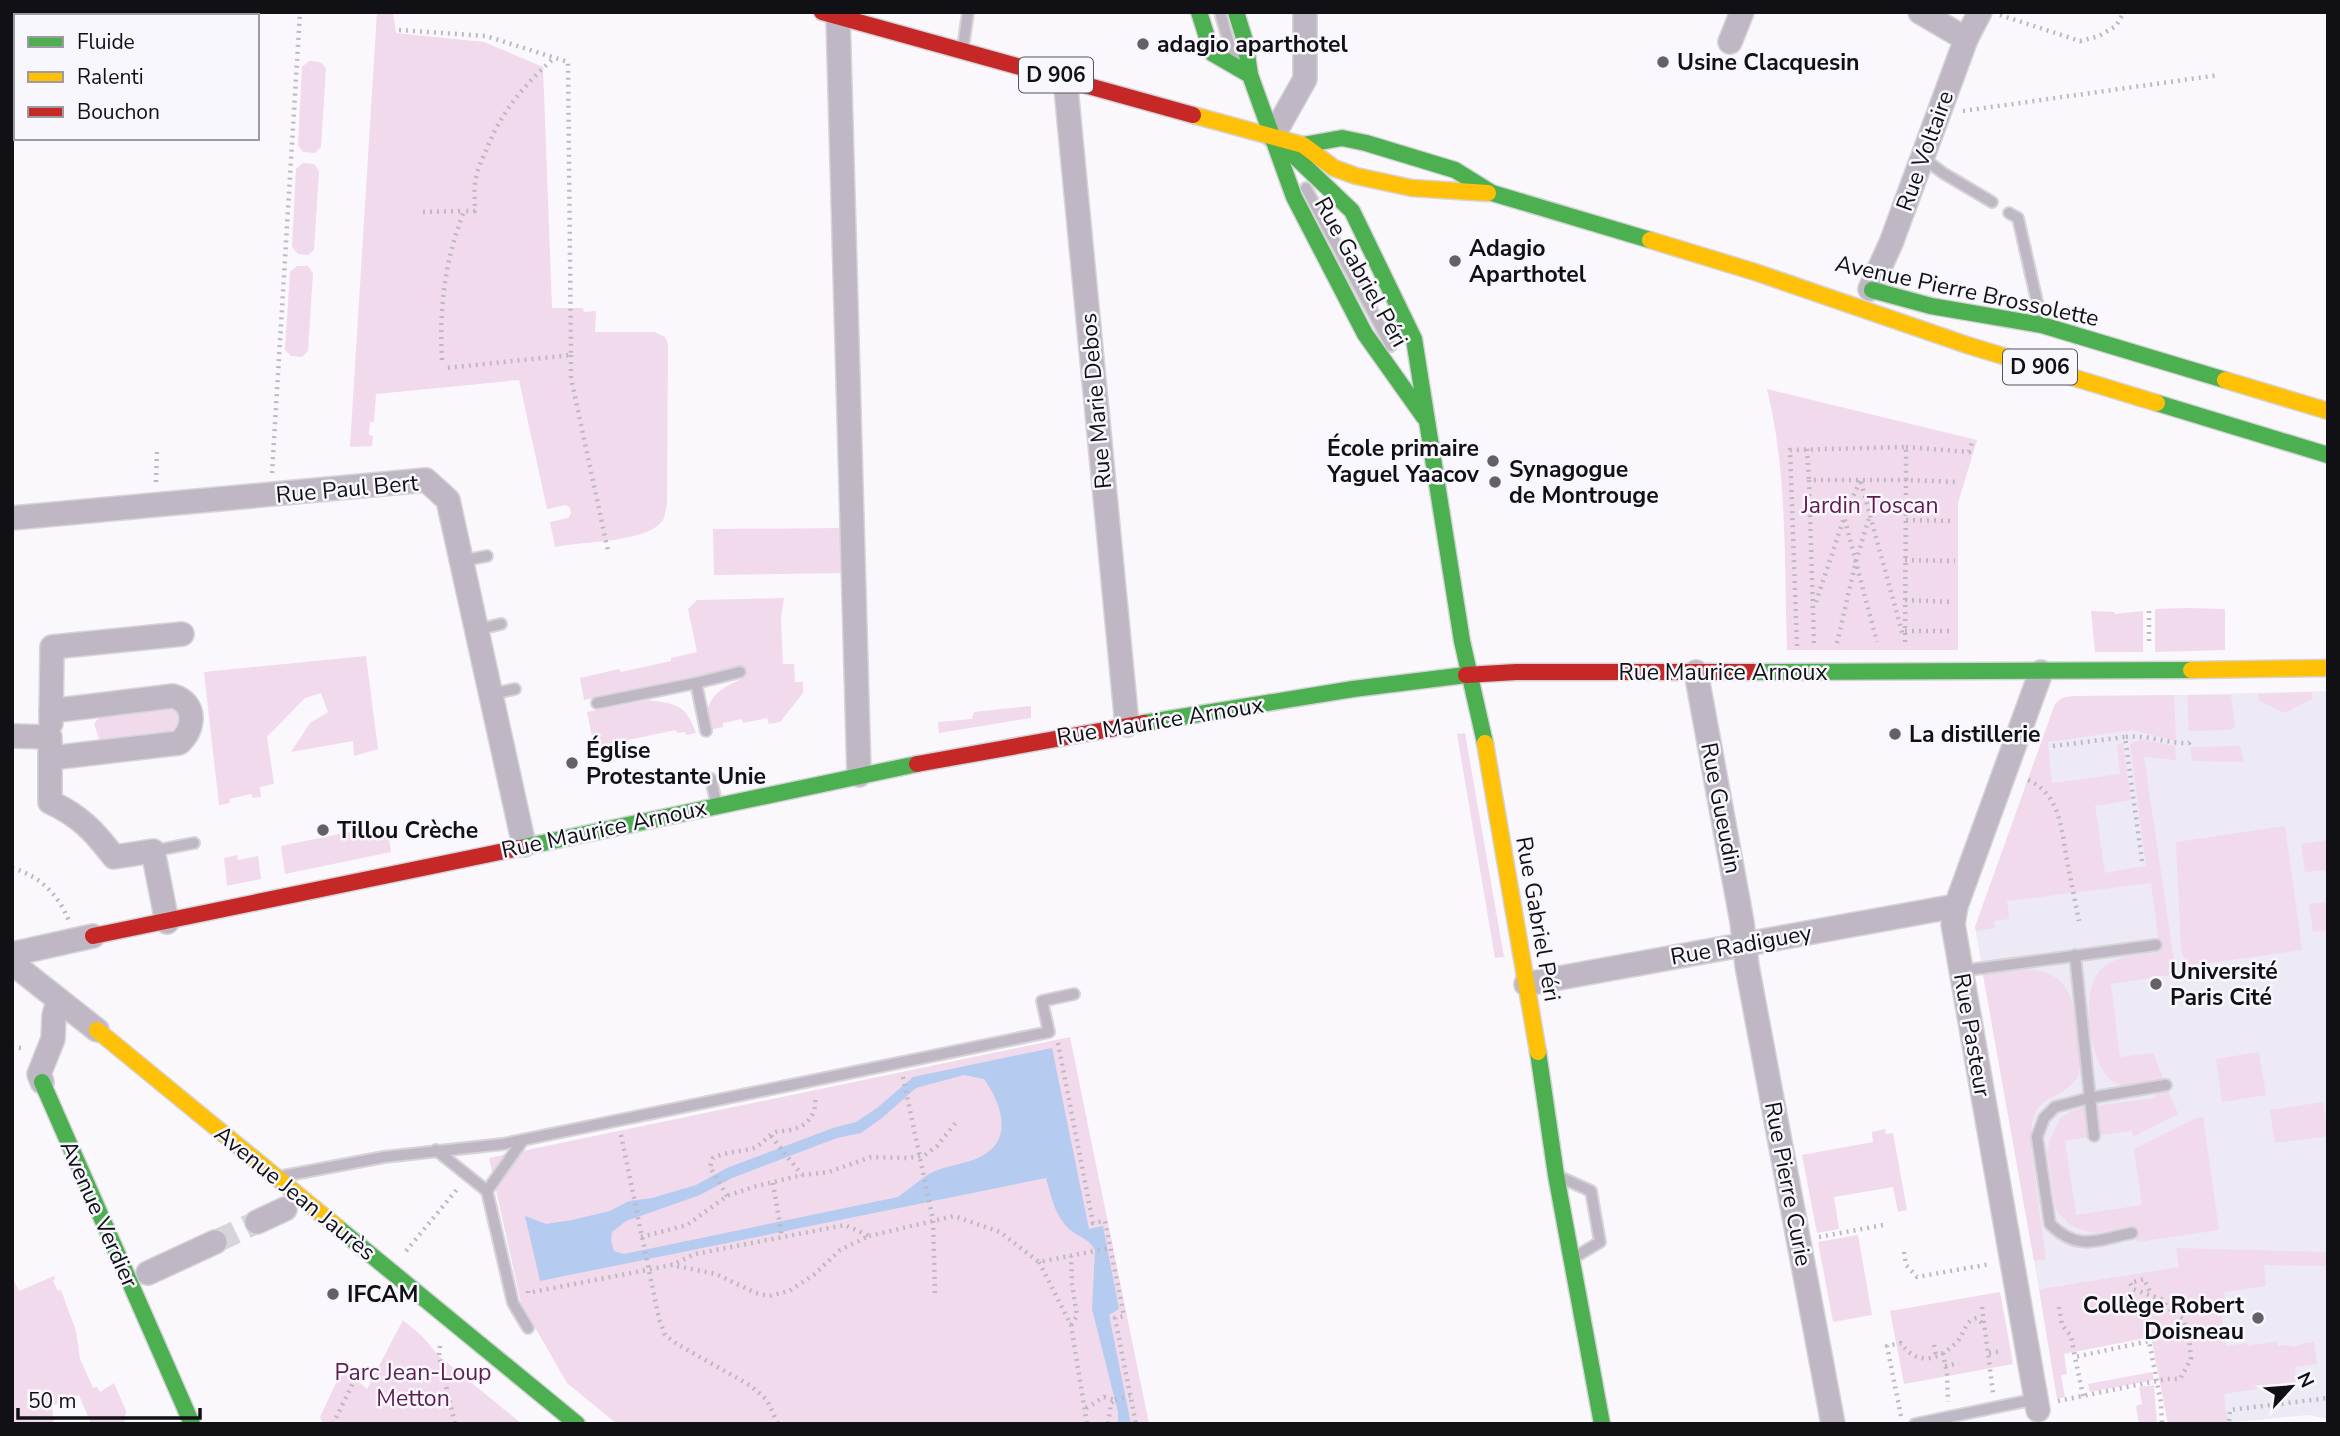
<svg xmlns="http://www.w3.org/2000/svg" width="2340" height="1436" font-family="'Nunito Sans',sans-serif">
  <rect width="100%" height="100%" fill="#faf8fd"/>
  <path fill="#edeaf5" d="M2328,691V1419L2309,1415L2211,1424L2179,1267L2039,1289L1975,927L2055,704L2062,698Z"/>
  <g fill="#f1daeb">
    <path d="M377,12H393L396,33L484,42L543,67L552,308H583L584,312L596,311L595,332H655L665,337L668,344L667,503C666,508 665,516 663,520C648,543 582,541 555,547L550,522L568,518L571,514L570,508L566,505L547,509L519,380L376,394L374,422H370L369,435L373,436L372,446L350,447Z"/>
    <path d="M309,61L320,62L326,68L321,147L315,153L303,152L298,145L302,67Z"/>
    <path d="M303,163L314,164L319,171L314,250L308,255L298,254L292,247L296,169Z"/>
    <path d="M297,266H308L313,273L308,351L302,357L291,356L285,350L290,272Z"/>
    <path d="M1767,389L1977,440L1958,503V650H1787C1784,563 1788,474 1767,389Z"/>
    <path d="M844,528L845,573L714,575L713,529Z"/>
    <path d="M784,598L781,618L783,664H794L795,682H803V693L780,722L769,724L767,718L743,723L742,719L723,723V727L704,731C708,695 714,692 745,677L742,666L584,700L580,678L619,669L621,672L671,661V658L697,652L688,609L697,600Z"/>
    <path d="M2187,608L2225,609V650L2155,652V609Z"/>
    <path d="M2091,611L2115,612V614L2143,611V652H2095Z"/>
    <path d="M366,656L378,749L354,756L353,741L291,752L310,723L328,712L321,693L305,698L267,737L274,784L260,787L261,797L253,798L251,794L229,799L230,803L219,805L204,672Z"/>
    <path d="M2312,692V699L2285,713L2259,701L2258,694Z"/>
    <path d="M2174,695L2176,741L2132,730L2048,742L2052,783L2120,774L2117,744L2123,743L2131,800L2095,806L2105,873L2146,866L2130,744L2141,739L2175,746L2176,760L2144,757L2176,974L2111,984L2120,1057L2153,1053L2163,1078C2150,1081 2134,1089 2121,1085C2089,1078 2079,992 2100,970C2115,955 2140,955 2160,952L2151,883L2007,901L2009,919L1994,921L1995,928L1976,931L1975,927L2055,704L2062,698L2072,696Z"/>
    <path d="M2187,695H2231L2235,727L2230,730L2189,731Z"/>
    <path d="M648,700C676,704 686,704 696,733L686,735L685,732L677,733L676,730L623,741L624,745L606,749L607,752L596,755L587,712Z"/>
    <path d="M168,703L181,708L178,734L105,742L99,738L94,724L103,712Z"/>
    <path d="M1031,706V718L939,733L938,722L972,719L974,712Z"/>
    <path d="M1465,733L1504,957L1495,958L1457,734Z"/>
    <path d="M2240,746L2244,762L2192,761L2190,747Z"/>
    <path d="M387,824L391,852L285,874L281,846Z"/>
    <path d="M2285,826L2302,950L2187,966L2181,950L2176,842Z"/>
    <path d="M2328,840V870L2305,872L2301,844Z"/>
    <path d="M237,855L238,860L258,856L261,879L227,886L224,858Z"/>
    <path d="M2328,902V930L2313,932L2309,904Z"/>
    <path d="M2026,969C2071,972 2073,1000 2078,1038C2079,1050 2083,1064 2078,1076C2076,1080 2071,1085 2067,1088C2060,1094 2051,1097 2044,1102C2030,1113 2031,1131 2031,1147L2046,1259L2034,1261L1983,975Z"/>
    <path d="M1070,1037L1149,1424H617L567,1383L521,1303L489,1158Z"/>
    <path d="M2259,1052L2266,1095L2222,1102L2216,1059Z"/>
    <path d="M2168,1090L2178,1114L2133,1137L2132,1131L2099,1135L2095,1106L2155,1098V1091Z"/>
    <path d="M2323,1102L2328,1136L2275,1143L2270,1110Z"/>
    <path d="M2086,1107L2091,1137L2065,1141L2076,1215L2142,1205L2134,1149L2196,1118L2203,1117L2219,1230L2137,1242L2133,1226L2096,1233L2081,1230L2069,1224L2056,1210L2047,1152L2051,1137L2060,1119L2071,1111Z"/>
    <path d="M1885,1129L1886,1134L1893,1133L1907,1210L1898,1212L1893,1187L1834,1197L1839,1229L1817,1233L1802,1155L1873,1142L1872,1132Z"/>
    <path d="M1858,1235L1872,1315L1833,1322L1818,1242Z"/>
    <path d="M2176,1248L2328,1252V1266L2264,1265L2266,1286L2224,1292L2226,1311L2221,1312L2226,1346L2247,1343L2248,1346L2277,1341L2278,1346L2287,1345L2294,1347L2305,1343L2314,1342L2317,1364L2295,1367L2297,1383L2224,1394L2227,1422L2168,1424L2151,1337L2064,1354L2067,1374L2061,1375L2065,1397L2057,1399L2039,1289L2179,1267Z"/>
    <path d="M54,1276L55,1279L53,1281L58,1291L61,1290L76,1331L80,1359L93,1388L97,1387L100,1392L114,1383L126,1411L124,1424H91L79,1395L52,1406L54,1424H12V1277L19,1291Z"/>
    <path d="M2000,1292L2013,1364L1904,1384L1890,1311Z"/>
    <path d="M403,1320L422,1336L439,1356L522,1424H323L320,1417L343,1368L367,1389Z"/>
    <path d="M2152,1372L2154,1380L2090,1392L2088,1384Z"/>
    <path d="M2154,1385L2157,1424H2139L2136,1406L2142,1404L2139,1387Z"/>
  </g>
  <path fill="#b5cbf0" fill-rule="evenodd" d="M1052,1048L1089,1229L1103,1226L1119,1309L1109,1315L1131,1424H1118V1412L1092,1309L1095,1250C1089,1238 1078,1237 1069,1229C1055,1216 1051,1196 1046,1178L540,1281L525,1216L546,1224L572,1220L610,1211L629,1201L652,1198L696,1185L727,1168L833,1128L856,1122L877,1108L913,1077ZM964,1075L984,1079C1001,1103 1015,1140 980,1157C964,1165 945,1165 929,1174C918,1181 908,1190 898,1197L624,1254L614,1251L611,1241L612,1232L626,1221L700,1195L732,1178L837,1138L861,1133L882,1118L916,1088Z"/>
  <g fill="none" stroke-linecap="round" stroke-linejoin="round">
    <path stroke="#d7d5da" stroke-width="23" stroke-dasharray="23 11" stroke-linecap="butt" d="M215,1242L257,1222"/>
    <defs>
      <g id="lane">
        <path d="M1220,12L1230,47L1236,55"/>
        <path d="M963,48L968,12"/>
        <path d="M1922,157L1943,173L1992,202"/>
        <path d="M1306,188L1391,346"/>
        <path d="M2009,213L2018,218L2041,319"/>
        <path d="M461,561L487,556"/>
        <path d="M476,630L501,624"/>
        <path d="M696,683L740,672"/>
        <path d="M491,694L515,689"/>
        <path d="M597,703L696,683L706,731"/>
        <path d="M711,779L716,802"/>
        <path d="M153,851L194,843"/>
        <path d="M2075,955L2094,1136"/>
        <path d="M1960,971L2156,945"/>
        <path d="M436,1150L487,1191L523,1140"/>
        <path d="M283,1176L384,1157L503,1144L1049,1032L1042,1001L1074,994"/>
        <path d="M1562,1178L1591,1191L1600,1242L1575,1257"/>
        <path d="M487,1191L513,1303L528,1328"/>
        <path d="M2132,1233C2097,1240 2078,1252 2050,1224L2037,1137L2044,1118L2055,1107L2089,1098L2166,1085"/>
        <path d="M1915,1424L2036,1399"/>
      </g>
      <g id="street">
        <path d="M1920,12L1966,39"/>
        <path d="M28,16L31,12"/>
        <path d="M838,17L859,775"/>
        <path d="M1730,42L1742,12"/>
        <path d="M12,43L16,37"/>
        <path d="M1065,78L1127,725"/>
        <path d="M1273,136L1305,79V12"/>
        <path d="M1870,289L1891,243L1966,39L1980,12"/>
        <path d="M12,518L426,480L448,500L524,845"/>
        <path d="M1696,672L1742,922L1747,966L1833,1424"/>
        <path d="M51,723L52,647L182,634"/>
        <path d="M12,736L50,737V802C80,816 94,831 114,857L153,851L167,922"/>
        <path d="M51,758L179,743C195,729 197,703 173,696L51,711"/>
        <path d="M12,954L93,936"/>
        <path d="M12,963L97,1030"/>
        <path d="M1526,984L1956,906"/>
        <path d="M42,1082L39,1074L53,1039L54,1016L58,1000"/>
        <path d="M257,1222L285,1209"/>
        <path d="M148,1273L215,1242"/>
        <path d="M2038,1410L1953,924L1956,906L2041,672"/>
      </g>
      <g id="fast">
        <path d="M1199,12L1212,53L1250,75"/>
        <path d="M1236,12L1245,41L1250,75L1294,197L1365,334L1424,417"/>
        <path d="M1303,145L1342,138L1366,143L1455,170L1492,193L1650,240"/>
        <path d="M1287,149L1352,211L1414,339L1462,641L1485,743"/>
        <path d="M1872,290L1931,306L2042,325L2225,380"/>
        <path d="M2157,403L2328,455"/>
        <path d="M1753,672L2191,670"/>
        <path d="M1144,723L1353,689L1466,675"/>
        <path d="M519,848L917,764"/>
        <path d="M1538,1052L1556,1175L1602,1424"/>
        <path d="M42,1082L192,1424"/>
        <path d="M337,1227L577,1424"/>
      </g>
      <g id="slow">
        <path d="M1193,115L1303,145L1334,168L1356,176L1412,188L1488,193"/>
        <path d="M1650,240L1755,272L1967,345L2157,403"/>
        <path d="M2225,380L2328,411"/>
        <path d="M2191,670L2328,668"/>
        <path d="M1485,743L1538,1052"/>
        <path d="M97,1030L337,1227"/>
      </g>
      <g id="jam">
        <path d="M822,12L1193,115"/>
        <path d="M1466,675L1516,672H1753"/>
        <path d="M917,764L1144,723"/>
        <path d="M93,936L519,848"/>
      </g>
    </defs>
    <use href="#lane" stroke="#d5d4d7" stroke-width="14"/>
    <use href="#street" stroke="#d5d4d7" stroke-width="26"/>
    <use href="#fast" stroke="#d5d4d7" stroke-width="19"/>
    <use href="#slow" stroke="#d5d4d7" stroke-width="19"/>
    <use href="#jam" stroke="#d5d4d7" stroke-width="19"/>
    <g stroke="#beb9c1" stroke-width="4.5" stroke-dasharray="2 5" stroke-linecap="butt">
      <path d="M2000,15L2080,41L2099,36L2116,26L2124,12"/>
      <path d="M399,30L486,36L568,62L571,355L446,368"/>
      <path d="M1963,111L2219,75"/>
      <path d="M423,212L464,211"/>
      <path d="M571,355V378L608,551"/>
      <path d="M442,360C439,308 445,260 464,211H475C475,202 474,193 475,184C476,172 482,160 487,148C502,111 524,85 554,58"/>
      <path d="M1906,447L1969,452L1973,439"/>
      <path d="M1807,449L1809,480"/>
      <path d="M272,473L300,12"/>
      <path d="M1860,481L1844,517L1877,642"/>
      <path d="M156,482L157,449"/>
      <path d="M1861,482L1903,636"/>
      <path d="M1906,520L1955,521"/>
      <path d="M1905,560L1955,561"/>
      <path d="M1905,600L1954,602"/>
      <path d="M1816,602L1844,518"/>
      <path d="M2149,611V646"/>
      <path d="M1905,631H1950"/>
      <path d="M1814,643L1809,480H1906L1905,642H1900"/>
      <path d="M1837,643L1856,561L1869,518"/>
      <path d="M1797,646L1790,450L1906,447V480L1957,482"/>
      <path d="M2053,746L2125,737"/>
      <path d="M2028,780C2061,795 2061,829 2067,860C2071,881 2075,901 2079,921"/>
      <path d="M2142,861L2125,737C2147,734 2167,744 2189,743L2193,738"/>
      <path d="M12,868C40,876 58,894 69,921"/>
      <path d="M1058,1043L1093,1223L1105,1221L1124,1316L1115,1318L1136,1424"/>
      <path d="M12,1047L21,1048L24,1045"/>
      <path d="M903,1077L933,1220L935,1296"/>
      <path d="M621,1135L659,1319L665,1335L677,1344L751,1386L767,1400L778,1424"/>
      <path d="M771,1136L802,1175"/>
      <path d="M773,1183L782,1237"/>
      <path d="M727,1196L710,1167L713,1158C725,1152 738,1152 751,1149C761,1146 765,1138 774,1133C778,1130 784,1132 790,1130C809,1126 817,1114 815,1095"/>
      <path d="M869,1236L954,1216L1000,1232L1039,1262L1110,1248"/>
      <path d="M641,1237L687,1225L727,1196L753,1187L802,1175L829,1172L871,1157L909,1158L925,1155L937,1146L957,1121"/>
      <path d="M1819,1237L1883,1225"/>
      <path d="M406,1251L458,1188"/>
      <path d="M1904,1252L1906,1265L1917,1277L1990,1264"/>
      <path d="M1039,1262L1071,1325L1087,1424"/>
      <path d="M528,1291V1293L672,1265L716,1274L756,1293L769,1296L789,1291L815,1274L840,1250L869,1236L845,1225L695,1254L672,1265"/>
      <path d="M1982,1307L1993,1393"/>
      <path d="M2059,1307L2062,1325L2071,1336L2075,1357"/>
      <path d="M1071,1325L1077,1316L1072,1284L1071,1256"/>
      <path d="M1934,1345L1936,1356"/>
      <path d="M440,1346L439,1356L455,1424"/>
      <path d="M1943,1353L1947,1374L1948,1402"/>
      <path d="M1989,1353L2003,1351"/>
      <path d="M1945,1366L1959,1363"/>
      <path d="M2083,1396L2075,1357L2149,1341L2161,1403L2162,1424"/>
      <path d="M1115,1400L1130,1396"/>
      <path d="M2058,1401L2166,1379H2180L2191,1359L2189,1336L2183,1319L2168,1308L2161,1299L2133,1289L2130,1283L2144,1279L2151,1294"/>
      <path d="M1086,1408L1104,1397L1115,1400L1111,1403L1108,1424"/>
      <path d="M1901,1416L1887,1346L1901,1343C1917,1367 1939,1360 1957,1342C1965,1333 1964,1321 1977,1318L1985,1326"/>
      <path d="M2229,1421L2230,1410L2328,1398"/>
      <path d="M333,1424L355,1379"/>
    </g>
    <use href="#lane" stroke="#bfb7c3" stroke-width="10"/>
    <use href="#street" stroke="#bfb7c3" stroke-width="23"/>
    <use href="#fast" stroke="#4caf50" stroke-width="16"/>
    <use href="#slow" stroke="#ffc107" stroke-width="16"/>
    <use href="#jam" stroke="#c62828" stroke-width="16"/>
  </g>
  <g fill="#636166" stroke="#f9f7fe" stroke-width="2.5">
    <circle cx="1143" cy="44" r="7"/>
    <circle cx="1663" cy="62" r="7"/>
    <circle cx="1455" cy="261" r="7"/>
    <circle cx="1493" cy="461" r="7"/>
    <circle cx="1495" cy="482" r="7"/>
    <circle cx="1895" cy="734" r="7"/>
    <circle cx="572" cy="763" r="7"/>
    <circle cx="323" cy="830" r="7"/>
    <circle cx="2156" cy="984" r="7"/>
    <circle cx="333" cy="1294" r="7"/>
    <circle cx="2258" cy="1318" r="7"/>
  </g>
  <g text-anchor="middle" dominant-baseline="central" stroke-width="5" stroke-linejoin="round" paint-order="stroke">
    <g fill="#f9f7fe" stroke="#57555a" stroke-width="2">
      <rect x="1019" y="57.5" width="74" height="35" rx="5"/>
      <rect x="2003" y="349.5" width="74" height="35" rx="5"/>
    </g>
    <g font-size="21" font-weight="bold" fill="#111014">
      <text x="1056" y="75">D 906</text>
      <text x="2040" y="367">D 906</text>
    </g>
    <g font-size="23" font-weight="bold" fill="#111014" stroke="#f9f7fe" text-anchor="start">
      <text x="1157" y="44">adagio aparthotel</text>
      <text x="1677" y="62">Usine Clacquesin</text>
      <text x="1469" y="248">Adagio<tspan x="1469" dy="26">Aparthotel</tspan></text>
      <text x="1479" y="448" text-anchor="end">École primaire<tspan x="1479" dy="26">Yaguel Yaacov</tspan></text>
      <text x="1509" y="469">Synagogue<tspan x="1509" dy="26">de Montrouge</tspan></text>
      <text x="1909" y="734">La distillerie</text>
      <text x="586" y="750">Église<tspan x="586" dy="26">Protestante Unie</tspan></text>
      <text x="337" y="830">Tillou Crèche</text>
      <text x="2170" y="971">Université<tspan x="2170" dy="26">Paris Cité</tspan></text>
      <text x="347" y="1294">IFCAM</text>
      <text x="2244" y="1305" text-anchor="end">Collège Robert<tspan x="2244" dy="26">Doisneau</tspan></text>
    </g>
    <g font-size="23" fill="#111014" stroke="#f9f7fe">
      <text transform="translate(1925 151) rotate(-70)">Rue Voltaire</text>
      <text transform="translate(1361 272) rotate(61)">Rue Gabriel Péri</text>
      <text transform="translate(1967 291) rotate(12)">Avenue Pierre Brossolette</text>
      <text transform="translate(1096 401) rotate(-95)">Rue Marie Debos</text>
      <text transform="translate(347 489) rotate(-5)">Rue Paul Bert</text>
      <text x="1723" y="672">Rue Maurice Arnoux</text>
      <text transform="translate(1160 721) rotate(-9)">Rue Maurice Arnoux</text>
      <text transform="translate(1721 808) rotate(79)">Rue Gueudin</text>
      <text transform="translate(604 829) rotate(-12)">Rue Maurice Arnoux</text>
      <text transform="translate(1538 919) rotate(80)">Rue Gabriel Péri</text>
      <text transform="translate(1741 945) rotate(-10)">Rue Radiguey</text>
      <text transform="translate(1972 1035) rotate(80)">Rue Pasteur</text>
      <text transform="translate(1788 1184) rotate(79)">Rue Pierre Curie</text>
      <text transform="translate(295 1193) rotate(39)">Avenue Jean Jaurès</text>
      <text transform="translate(99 1214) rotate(66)">Avenue Verdier</text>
    </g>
    <g font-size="23" fill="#5d1d4f" stroke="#f9f7fe">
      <text x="1870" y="505">Jardin Toscan</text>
      <text x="413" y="1372">Parc Jean-Loup<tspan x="413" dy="26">Metton</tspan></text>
    </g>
  </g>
  <rect width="2340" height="1436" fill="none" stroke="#111014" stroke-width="28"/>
  <rect x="14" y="14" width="245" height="126" fill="#f9f7fe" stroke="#9c9ba0" stroke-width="2"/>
  <rect x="28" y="37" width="35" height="10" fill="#4caf50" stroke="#9c9ba0" stroke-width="2"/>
  <text x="77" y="49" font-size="21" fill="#111014">Fluide</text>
  <rect x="28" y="72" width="35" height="10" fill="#ffc107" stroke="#9c9ba0" stroke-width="2"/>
  <text x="77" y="84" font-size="21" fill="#111014">Ralenti</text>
  <rect x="28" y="107" width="35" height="10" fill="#c62828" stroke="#9c9ba0" stroke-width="2"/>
  <text x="77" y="119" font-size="21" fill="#111014">Bouchon</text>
  <g transform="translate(2291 1387) rotate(64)" stroke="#f9f7fe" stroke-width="5" paint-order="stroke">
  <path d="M0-5L12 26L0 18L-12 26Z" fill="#111014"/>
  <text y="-10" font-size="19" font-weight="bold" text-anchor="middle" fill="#111014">N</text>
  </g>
  <path d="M18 1408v10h182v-10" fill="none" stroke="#111014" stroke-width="3.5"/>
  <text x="28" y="1408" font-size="21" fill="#111014" stroke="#f9f7fe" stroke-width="5" paint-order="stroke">50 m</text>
</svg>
